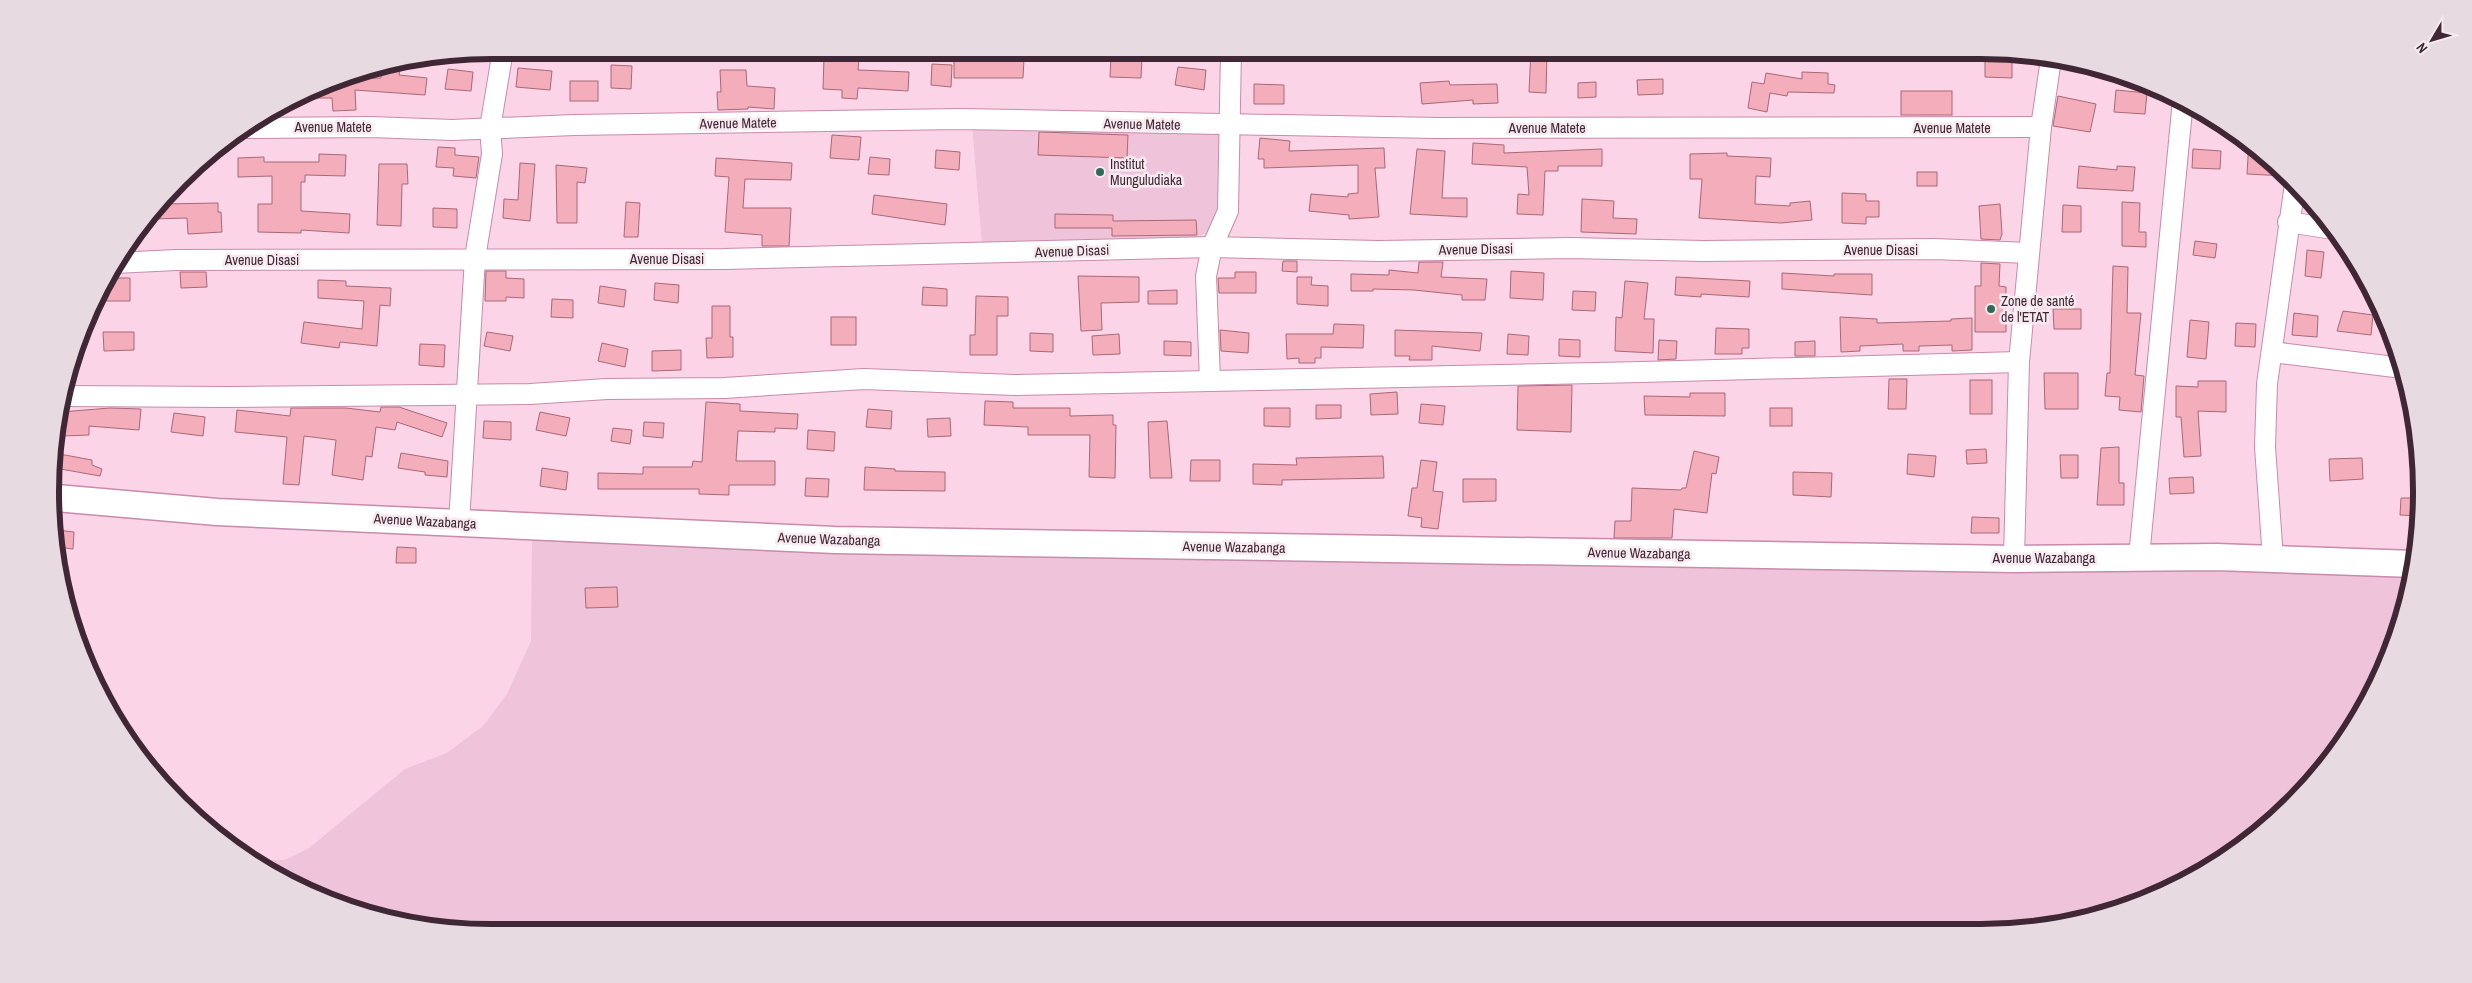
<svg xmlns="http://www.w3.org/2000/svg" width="2472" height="983" font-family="'Archivo Narrow',sans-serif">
  <rect width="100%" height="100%" fill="#fbd4e8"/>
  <g fill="#efc4da">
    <path d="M972,125L1224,130L1220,223L1207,233L1190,239L982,245Z"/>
    <path d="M532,540L1387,562L2412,574L2407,606L2348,737L2272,823L2176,888L2038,929L492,933L377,918L296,888L224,842L267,860H285L309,848L405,769L447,753L483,726L507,694L531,641Z"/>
  </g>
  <g fill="#f4adbb" stroke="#a96876">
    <path d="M1531,50H1547L1546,93L1529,92Z"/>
    <path d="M1985,51L2003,53V59H2012V78L1985,77Z"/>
    <path d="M824,57L859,58L858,70L909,72L908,91L858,88L857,99L842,98V90L823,89Z"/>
    <path d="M1111,57L1142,58L1141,78L1110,77Z"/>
    <path d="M997,58L1024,59L1023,78H954V60H997Z"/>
    <path d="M932,64L952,65L951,87L931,85Z"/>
    <path d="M611,65L632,66L631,89L611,88Z"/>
    <path d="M1178,67L1206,70L1204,90L1175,85Z"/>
    <path d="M382,68L400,69L399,75L427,78L425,95L355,90L356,110L333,111L332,98H296L338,79L381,78Z"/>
    <path d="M518,68L552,71L550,90L516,87Z"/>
    <path d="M448,69L473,72L471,91L445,89Z"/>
    <path d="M720,70H746L747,86L775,88L774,109L748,107V109L718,110L717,92H721Z"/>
    <path d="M1802,72L1828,73V84L1835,85L1834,93L1788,92L1787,96L1770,93L1767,112L1748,108L1752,82L1764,84L1766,73L1802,79Z"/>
    <path d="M1663,79V94L1638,95L1637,80Z"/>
    <rect x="570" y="81" width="28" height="20"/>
    <path d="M1449,81L1450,85L1497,84L1498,103L1473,104V100L1422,104L1420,83Z"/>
    <path d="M1596,82V97L1578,98V83Z"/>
    <path d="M1254,84L1284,85V104H1254Z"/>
    <path d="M2116,90L2147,93L2145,114L2114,112Z"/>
    <rect x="1901" y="91" width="51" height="24"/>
    <path d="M2058,96L2096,104L2090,132L2053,126Z"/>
    <path d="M1039,132L1128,135L1127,158L1038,155Z"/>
    <path d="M832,135L861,137L859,160L830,158Z"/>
    <path d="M1260,138L1290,141L1289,151L1384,148L1385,168H1375L1379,217L1349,219V215L1309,211L1311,194L1348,197V194L1358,193V165L1264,168V159H1258Z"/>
    <path d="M2249,141L2286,176L2247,174Z"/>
    <path d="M1473,143L1504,145V153L1602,149V166H1558V171H1545L1543,215L1517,214L1518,194L1529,195L1527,167L1472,164Z"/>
    <path d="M438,147L455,148V155L479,157L476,178L453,176L454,168L436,167Z"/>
    <path d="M1417,149L1445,151L1442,198H1467V217L1410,214Z"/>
    <path d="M2193,149L2221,151L2220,169L2192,168Z"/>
    <path d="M936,150L960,152L959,170L935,168Z"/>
    <path d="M1727,153V156L1771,158L1770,177L1756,176L1755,204L1790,206V203L1810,201L1812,220L1781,223L1699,218L1702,179H1690V154Z"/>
    <path d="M319,154L346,155L345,176L305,175V182H301V211L350,214L349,233L301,230V233L258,232V204H272V176L238,177V158L264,157V162H319Z"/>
    <path d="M870,157L890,159L889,175L868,174Z"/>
    <path d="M716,158L792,163L791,180L745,179L743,208H791L789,246H762V235L725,232L729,177L715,176Z"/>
    <path d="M520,163L535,164L530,221L503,218L504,199L518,200Z"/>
    <path d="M379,164H407L408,184H402L401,226L377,225Z"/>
    <path d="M556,165L587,168L585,183L577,182V223H557Z"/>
    <path d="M2079,166L2117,170V166L2135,167L2133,191L2077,188Z"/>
    <rect x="1917" y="172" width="20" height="14"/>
    <path d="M1842,193L1866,194V201H1879V217H1866V224L1842,223Z"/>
    <path d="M874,195L947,204L945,225L872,214Z"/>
    <path d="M1582,199L1614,201L1613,218L1637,219L1636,234L1581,232Z"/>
    <path d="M626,202L640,203L638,237H624Z"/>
    <path d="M2122,202L2140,203L2139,232H2146V247L2122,246Z"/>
    <path d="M218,203V212H221L222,232L188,234L187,218L152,219L164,204Z"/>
    <path d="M2000,204L2002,234L2000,240L1981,239L1979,206Z"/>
    <path d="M2063,205L2081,206V232H2062Z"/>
    <path d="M433,208L457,209V228L433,227Z"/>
    <path d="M1055,214L1113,215V221L1196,220L1197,235L1112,236V228H1055Z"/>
    <path d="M2195,241L2217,244L2215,258L2193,255Z"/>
    <path d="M2307,250L2324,252L2321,278L2305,276Z"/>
    <path d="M1283,261H1297V272L1282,271Z"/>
    <path d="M1419,262H1443L1441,277L1487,279L1485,300H1462V295L1414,290L1373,289V291H1351V274L1389,275V270L1418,273Z"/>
    <path d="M1981,263L2000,264L1999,286L2006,287V332H1975V286H1981Z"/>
    <path d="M2113,266L2128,267L2127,313H2141L2135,375L2144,376L2141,412L2119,410L2120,397L2105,396L2107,373H2110Z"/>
    <path d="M486,271H506V278L524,279V298L506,297V301H485Z"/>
    <path d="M1511,271L1544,273L1543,300L1510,298Z"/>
    <path d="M180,272H206L207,287L181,288Z"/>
    <path d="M1235,272H1256V293H1219L1218,278H1235Z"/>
    <path d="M1782,273L1834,276V274H1872V295L1782,289Z"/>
    <path d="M1078,276L1139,277V302L1101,303L1102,330L1081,331Z"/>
    <path d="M1297,277H1312L1311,285L1328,286V306L1297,304Z"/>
    <path d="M1676,277L1750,281L1749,297L1701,294V297L1675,295Z"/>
    <path d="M106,278H130V301H99V292Z"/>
    <path d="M318,280L346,281V286L391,288L390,306L380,305L377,346L340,342L339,348L301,343L304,322L362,329L364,301L318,298Z"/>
    <path d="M1625,281L1648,283L1644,319H1654L1653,353L1615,351L1616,317L1622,318Z"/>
    <path d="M655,283L679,285L678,303L654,300Z"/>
    <path d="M600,286L626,290L624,307L598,303Z"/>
    <path d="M923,287L947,289V306L922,305Z"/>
    <path d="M1177,290V304H1148V291Z"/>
    <path d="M1573,291L1596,292L1595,311L1572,310Z"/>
    <path d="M976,296L1008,297V316H997V355H970V335H975Z"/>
    <path d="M552,299L573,300V318L551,317Z"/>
    <path d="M712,306H730V337H733V357L707,358L706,338H712Z"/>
    <path d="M2053,309H2081V329H2054Z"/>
    <path d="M2343,311L2373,315L2371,335L2337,331Z"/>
    <path d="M2294,313L2318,316L2317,337L2292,335Z"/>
    <rect x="831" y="317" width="25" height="28"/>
    <path d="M1840,317L1877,319V323L1951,321V319L1972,318V350L1952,351V345L1919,346V351H1903V344L1860,346V351L1841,352Z"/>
    <path d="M2190,320L2209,322L2206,359L2187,357Z"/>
    <path d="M2236,323L2256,324L2255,347L2235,346Z"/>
    <path d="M1334,324L1364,325L1363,348L1321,347V358H1315V363H1299V358L1287,359L1286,334H1333Z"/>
    <path d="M1716,328L1749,329V348H1742V354H1715Z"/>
    <path d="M1220,330L1249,333L1248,353L1221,351Z"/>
    <path d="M1395,330L1482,333L1480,351L1432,346V360H1409L1410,356H1395Z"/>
    <path d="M103,332H134V350L104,351Z"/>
    <path d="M487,332L513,336L510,351L484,346Z"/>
    <path d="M1030,333L1053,334V352L1030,351Z"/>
    <path d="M1119,334L1120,354L1093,355L1092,336Z"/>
    <path d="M1508,334L1529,336L1528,355L1507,354Z"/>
    <path d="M1559,339L1580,340V357L1559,356Z"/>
    <path d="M1659,340L1677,341L1676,359L1658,360Z"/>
    <path d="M1164,341L1191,342V356L1164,355Z"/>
    <path d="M1815,341V356H1795V342Z"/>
    <path d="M602,343L628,349L625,367L598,361Z"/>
    <path d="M420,344L445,345L444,367L419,365Z"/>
    <path d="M681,350V370L652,371V351Z"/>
    <path d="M2044,373H2078V409H2045Z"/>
    <path d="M1889,379H1907L1906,409H1888Z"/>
    <rect x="1970" y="380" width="22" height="34"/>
    <path d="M2198,381H2226V412L2198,411L2201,456L2184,457L2181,417H2176V386L2198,387Z"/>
    <path d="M1572,385L1571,432L1517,430L1518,386Z"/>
    <path d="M1397,392L1398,414L1371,415L1370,394Z"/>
    <path d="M1690,393H1725V416L1645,415L1644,396L1690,397Z"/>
    <path d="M985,401L1013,402V408H1070V416L1113,415V425H1116L1115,478L1089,477L1090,435H1028V427L984,425Z"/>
    <path d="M706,402L740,404V411L798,414L797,429L775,428V432L738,431L736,461H775V485H729V495L699,494V489H598V473L643,474V467H692L693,461L702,462Z"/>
    <path d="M1421,404L1445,406L1443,425L1419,423Z"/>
    <path d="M1316,405H1341V418L1316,419Z"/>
    <path d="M381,407H399L447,423L442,437L397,422L395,430L376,427L372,457L366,456L363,480L332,475L336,440L304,436L299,485L283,484L287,437L235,432L237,410L290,416L291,408H346L380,412Z"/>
    <path d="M110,408L141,409L139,430L89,426V435L62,436L61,412Z"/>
    <path d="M1264,408H1290V427L1264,426Z"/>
    <rect x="1770" y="408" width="22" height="18"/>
    <path d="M868,409L892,411L891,429L866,427Z"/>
    <path d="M540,412L570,418L566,436L536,430Z"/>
    <path d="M174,413L205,417L203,436L171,432Z"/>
    <path d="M950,418L951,436L928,437L927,419Z"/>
    <path d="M484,421L511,422V440L483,438Z"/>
    <path d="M1167,421L1172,478H1150L1148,422Z"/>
    <path d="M644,422L664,423L663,438L643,436Z"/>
    <path d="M613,428L632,430L630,444L611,441Z"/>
    <path d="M808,430L835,432L834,451L807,449Z"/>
    <path d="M2119,447V483H2124V505H2097L2101,448Z"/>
    <path d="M1986,449L1987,463L1967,464L1966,450Z"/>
    <path d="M1694,451L1719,457L1716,474L1712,473L1707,513L1674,509L1672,538H1614L1615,521H1631L1632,488L1681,490L1682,488H1686Z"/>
    <path d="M54,453L92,460V465L102,469L100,476L55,468Z"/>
    <path d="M401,453L448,461L447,477L425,475V472L398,468Z"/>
    <path d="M1908,454L1936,456L1934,477L1907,474Z"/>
    <path d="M2060,455H2078V478H2061Z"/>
    <path d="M1383,456L1384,478L1282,480V485L1253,484V464L1297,465L1296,458Z"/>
    <path d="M2362,458L2363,479L2330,481L2329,459Z"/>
    <path d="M1191,460H1220V481H1190Z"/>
    <path d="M1421,460L1437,462L1433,491L1443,492L1438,529L1421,527L1422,518L1408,516L1412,488H1417Z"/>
    <path d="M865,467L895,469V471L945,472V491L864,490Z"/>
    <path d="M542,468L568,472L566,490L540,486Z"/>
    <path d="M1793,472L1832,473L1831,497L1793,495Z"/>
    <path d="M2193,477L2194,493L2170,494L2169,478Z"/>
    <path d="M806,478L829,479L828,497L805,496Z"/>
    <path d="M1463,479H1496V501L1463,502Z"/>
    <path d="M2401,498H2420L2421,516L2400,515Z"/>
    <path d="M1972,517L1999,518V533H1971Z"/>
    <path d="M57,530L74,532L73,549L58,547Z"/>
    <path d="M397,547L416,548V563H396Z"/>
    <path d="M617,587L618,607L586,608L585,588Z"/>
  </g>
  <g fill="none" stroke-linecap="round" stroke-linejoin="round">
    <defs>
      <g id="minor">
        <path d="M244,128L371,127L452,130L574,125L959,119L1437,128L2041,127"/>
        <path d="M2288,222L2333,229"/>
        <path d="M115,263L176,260L724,259L1212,247L1378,251L1571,248L1703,251L1935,249L2028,253"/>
        <path d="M2272,352L2403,368"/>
        <path d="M1210,381L1206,276L1212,247L1228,211L1231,50"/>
        <path d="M63,396L226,397L530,394L607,389L724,388L864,379L1014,385L1642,372L2019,362"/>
        <path d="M459,523L475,258L492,154L490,128L503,50"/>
        <path d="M2139,557L2183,100"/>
        <path d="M2014,559L2019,362L2041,127L2051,59"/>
        <path d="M2273,559L2265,447L2267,384L2295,184"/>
      </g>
      <path id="major" d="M56,498L217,512L835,540L2014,559L2216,557L2414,564"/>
    </defs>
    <use href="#minor" stroke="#c88bac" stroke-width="22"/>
    <use href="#major" stroke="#c88bac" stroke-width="29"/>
    <use href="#minor" stroke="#fff" stroke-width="20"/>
    <use href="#major" stroke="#fff" stroke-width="26"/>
  </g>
  <g fill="#2f6a54" stroke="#f7eaf0" stroke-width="2">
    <circle cx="1100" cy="172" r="5"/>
    <circle cx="1991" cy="309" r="5"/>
  </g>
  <g text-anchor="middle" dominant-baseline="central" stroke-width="5" stroke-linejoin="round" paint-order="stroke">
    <g font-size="14" fill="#402735" stroke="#f7eaf0">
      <text transform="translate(738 123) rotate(-1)">Avenue Matete</text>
      <text transform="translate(1142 124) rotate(1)">Avenue Matete</text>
      <text x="333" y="127">Avenue Matete</text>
      <text x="1547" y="128">Avenue Matete</text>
      <text x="1952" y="128">Avenue Matete</text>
      <text transform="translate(1476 249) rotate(-1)">Avenue Disasi</text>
      <text x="1881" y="250">Avenue Disasi</text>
      <text transform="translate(1072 251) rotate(-2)">Avenue Disasi</text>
      <text x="667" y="259">Avenue Disasi</text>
      <text x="262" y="260">Avenue Disasi</text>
      <text transform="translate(425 521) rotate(3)">Avenue Wazabanga</text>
      <text transform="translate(829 539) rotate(2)">Avenue Wazabanga</text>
      <text transform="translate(1234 547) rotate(1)">Avenue Wazabanga</text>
      <text transform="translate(1639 553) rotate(1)">Avenue Wazabanga</text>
      <text x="2044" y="558">Avenue Wazabanga</text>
    </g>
    <g font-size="14" fill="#402735" stroke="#f7eaf0" text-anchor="start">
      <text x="1110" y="164">Institut<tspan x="1110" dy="16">Munguludiaka</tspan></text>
      <text x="2001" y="301">Zone de santé<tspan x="2001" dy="16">de l'ETAT</tspan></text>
    </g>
  </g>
  <path d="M0 0H2472V983H0ZM491 59H1981A432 432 0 0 1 2413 491V492A432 432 0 0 1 1981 924H491A432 432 0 0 1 59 492V491A432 432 0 0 1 491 59Z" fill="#e8dae1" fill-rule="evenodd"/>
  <path fill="none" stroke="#402735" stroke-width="6" d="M491 59H1981A432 432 0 0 1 2413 491V492A432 432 0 0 1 1981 924H491A432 432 0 0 1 59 492V491A432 432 0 0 1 491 59Z"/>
  <g transform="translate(2432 40) rotate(232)" stroke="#f7eaf0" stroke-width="4" paint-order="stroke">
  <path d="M0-4L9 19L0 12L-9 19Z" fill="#402735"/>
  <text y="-8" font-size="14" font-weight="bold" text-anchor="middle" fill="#402735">N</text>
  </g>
</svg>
